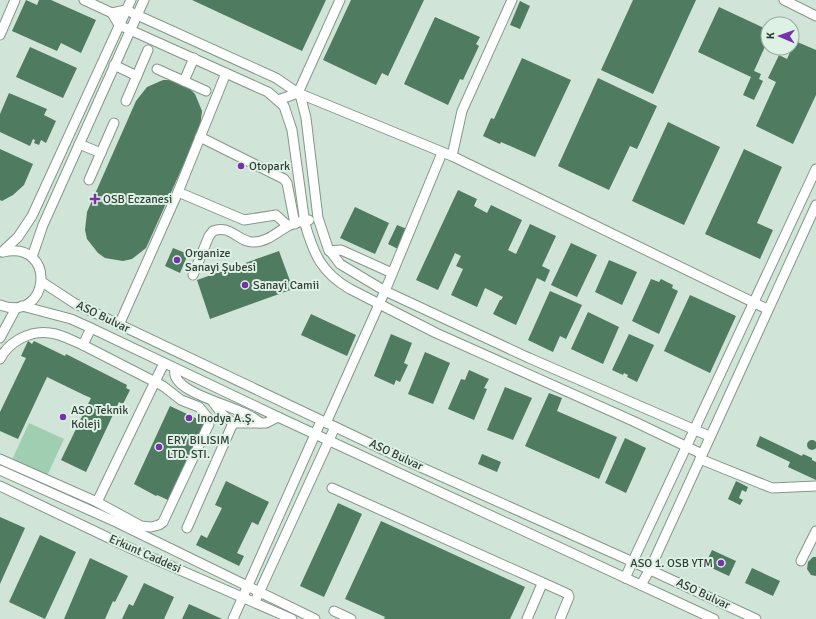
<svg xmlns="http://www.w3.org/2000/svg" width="816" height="619" font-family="Signika,sans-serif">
  <rect width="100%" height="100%" fill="#d0e4d7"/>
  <path fill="#a0ceb1" d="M29,423L64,439L47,476L12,460Z"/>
  <g fill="#4f7b61">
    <path d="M26,0L37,5L39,0H51L96,20L81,53L61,43L57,51L12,31Z"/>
    <path d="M192,0H326L302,51Z"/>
    <path d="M351,0H424L388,76L382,73L376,85L323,60Z"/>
    <path d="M633,0H696L653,94L601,70Z"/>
    <path d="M520,1L530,6L520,29L510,25Z"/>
    <path d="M719,7L768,30V40L754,71L761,74L759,79L763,81L754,100L743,95L751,77L698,52Z"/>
    <path d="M435,17L480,37L476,44L479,46L463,80L460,79L448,105L404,84Z"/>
    <path d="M795,41L816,50V95L793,144L756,126L776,82L768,78L779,55L787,59Z"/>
    <path d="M30,47L77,68L63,98L16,77Z"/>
    <path d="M522,58L571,80L535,157L501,142L500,144L483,136L491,118L494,119Z"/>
    <path d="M598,78L657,106L637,149L630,146L609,190L558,166Z"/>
    <path d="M163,80H172L189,88L195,94L202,111L200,128L146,248L132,259L123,261L105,258L98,253L87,239L85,230L87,212L136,101L147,87Z"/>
    <path d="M9,93L47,109L44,115L56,121L46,143L41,140L39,145L34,143L35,140L33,139L30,146L0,132V114Z"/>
    <path d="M668,122L720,147L684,225L632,201Z"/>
    <path d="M0,149L33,164L24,185L13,195L2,201L0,200Z"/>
    <path d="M744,149L782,167L757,223L773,230L760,259L705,234Z"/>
    <path d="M458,190L477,199L474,206L487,213L491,205L522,220L508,250L516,254L530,224L556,236L542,266L550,270L545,282L537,278L516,325L493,314L500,300H501L503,297L485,288L477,307L451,295L463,269L456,266L461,256L455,253L438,290L416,280Z"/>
    <path d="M355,207L389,223L375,254L340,238Z"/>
    <path d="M397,225L407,229L398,249L388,244Z"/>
    <path d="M571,243L597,255L577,297L551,285Z"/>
    <path d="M173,248L188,254L180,273L165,266Z"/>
    <path d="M279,251L293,289L210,319L197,280Z"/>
    <path d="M609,260L637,272L622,305L595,292Z"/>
    <path d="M651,279L659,282L661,279L673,285L672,288L678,291L659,334L632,321Z"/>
    <path d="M550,291L582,305L566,339L560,336L553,352L528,340Z"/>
    <path d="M690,295L736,316L710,373L664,351Z"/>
    <path d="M588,312L619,327L603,364L571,349Z"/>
    <path d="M311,314L356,335L347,356L301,335Z"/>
    <path d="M391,334L412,343L404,363L408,365L400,382L396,380L394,385L374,376Z"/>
    <path d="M629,334L654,345L637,382L627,377L628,375L624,373L623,375L612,370Z"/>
    <path d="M28,341L32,344L34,341L65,356L66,354L127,385L126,388L130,390L123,404L119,402L86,472L61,460L91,398L84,395L47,377L18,439L0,431V412L26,358L21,356Z"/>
    <path d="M425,352L450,363L433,404L408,394Z"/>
    <path d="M469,370L489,379L484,388L487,389L474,420L448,409L461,379L465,380Z"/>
    <path d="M505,387L532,398L513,440L487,430Z"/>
    <path d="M549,393L562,398L557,411L617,437L599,479L525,446Z"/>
    <path d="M170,406L204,422L202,428H203L192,448L194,449L185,469L183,468L180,473L183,474L178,483L176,482L168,500L157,495L156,496L134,484Z"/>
    <path d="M760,436L802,456L803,454L812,458V460L816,462V480L788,467L790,462L756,446Z"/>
    <path d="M625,438L646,448L626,493L605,483Z"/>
    <circle cx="812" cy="445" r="5"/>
    <path d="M482,454L501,462L497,472L478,464Z"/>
    <path d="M226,481L269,502L258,525L252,522L237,553L244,556L239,566L196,545L201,535L207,538L222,508L215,505Z"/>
    <path d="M736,481L748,487L746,492L742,490L739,498L743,500L740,505L728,499Z"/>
    <path d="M338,503L362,514L324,597L300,586Z"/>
    <path d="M0,517L25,528L0,584Z"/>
    <path d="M381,521L525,587L510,619H384L385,617L345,599Z"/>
    <path d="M40,535L76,552L45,619L9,602Z"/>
    <path d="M712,550L736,561L729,576L705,565Z"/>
    <path d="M813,557H816V576L811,575L807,569L808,562Z"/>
    <path d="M90,558L128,576L115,602L113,601L105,619H64Z"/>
    <path d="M752,568L780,581L773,596L745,583Z"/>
    <path d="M144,583L174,597L164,619H122L129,604L133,606Z"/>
    <path d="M189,604L222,619H182Z"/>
  </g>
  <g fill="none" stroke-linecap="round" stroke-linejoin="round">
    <defs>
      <g id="minor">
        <path d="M84,0L112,13L126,10L276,78L298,93L301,98L306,118L318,218L328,248L340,264L385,291L529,358L709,436"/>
        <path d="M784,0L816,16"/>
        <path d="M112,13L119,25L268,92L284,106L292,130L305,224C314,255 322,273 350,289L436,333L633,421L702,454"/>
        <path d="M0,35L15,0"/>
        <path d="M114,65L137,76"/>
        <path d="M157,69L206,91"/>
        <path d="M184,81L194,58"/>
        <path d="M298,93L340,0"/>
        <path d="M278,100L298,93L452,156L767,309"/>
        <path d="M126,101L148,50"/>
        <path d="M200,137L284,179L287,183L295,224"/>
        <path d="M79,144L101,153"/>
        <path d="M452,156L462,111L512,0"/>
        <path d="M89,180L114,123"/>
        <path d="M178,192L244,220L276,215L288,226"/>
        <path d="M329,251L341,250L392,273"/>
        <path d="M2,252L18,237L32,216L131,0"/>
        <path d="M32,257L43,225L144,0"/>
        <path d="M193,275L209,236L213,231C231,224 239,243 254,242C267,242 277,232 288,226C294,223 302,221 309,220"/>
        <path d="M42,282L74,303L407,461L633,562L756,619"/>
        <path d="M0,305C50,324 58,240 3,252"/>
        <path d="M22,306L71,319L91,328L278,417L714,619"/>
        <path d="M119,325L178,192L226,73"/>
        <path d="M0,338L16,308"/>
        <path d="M0,359C9,341 31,330 50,333C61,334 73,341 83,345L91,328"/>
        <path d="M175,369C169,395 245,406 260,423"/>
        <path d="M213,402L222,414L233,423H266L278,417"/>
        <path d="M326,423L385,291L442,153"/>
        <path d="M0,459L97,502L141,526L151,527L159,525L163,522L209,424V419L199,407L181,400L163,386L83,345"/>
        <path d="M700,459L772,488L816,486"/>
        <path d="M0,470L116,522L315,619"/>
        <path d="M0,486L134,550L292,619"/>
        <path d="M332,488L568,594L569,597L560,619"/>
        <path d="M97,502L164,363"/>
        <path d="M187,528L233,423"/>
        <path d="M801,561L816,531"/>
        <path d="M625,578L816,169"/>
        <path d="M641,585L650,569L816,205"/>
        <path d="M257,597L335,427"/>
        <path d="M334,611L351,619"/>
        <path d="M233,619L321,421"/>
        <path d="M527,619L542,584"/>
      </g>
    </defs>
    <use href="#minor" stroke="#84978b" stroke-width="11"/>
    <use href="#minor" stroke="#fff" stroke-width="9"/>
  </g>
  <g fill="#7633a8" stroke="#ddf2e4" stroke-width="1.5">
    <circle cx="241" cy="166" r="4"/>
    <path d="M93 193h4v4h4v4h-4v4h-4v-4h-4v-4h4z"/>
    <circle cx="177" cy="260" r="4"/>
    <circle cx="245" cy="285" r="4"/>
    <circle cx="63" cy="417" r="4"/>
    <circle cx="189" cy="418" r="4"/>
    <circle cx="159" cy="447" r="4"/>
    <circle cx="721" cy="563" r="4"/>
  </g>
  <g text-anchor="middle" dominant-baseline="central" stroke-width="4" stroke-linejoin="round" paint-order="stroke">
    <g font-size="12" fill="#363e39" stroke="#ddf2e4" text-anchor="start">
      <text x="249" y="166">Otopark</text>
      <text x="103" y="199">OSB Eczanesi</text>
      <text x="185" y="253">Organize<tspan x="185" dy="14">Sanayi Şubesi</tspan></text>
      <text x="253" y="285">Sanayi Camii</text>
      <text x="71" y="410">ASO Teknik<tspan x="71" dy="14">Koleji</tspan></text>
      <text x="197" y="418">Inodya A.Ş.</text>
      <text x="167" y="440">ERY BILISIM<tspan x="167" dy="14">LTD. STI.</tspan></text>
      <text x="713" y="563" text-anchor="end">ASO 1. OSB YTM</text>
    </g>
    <g font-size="12" fill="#363e39" stroke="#ddf2e4">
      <text transform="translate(103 317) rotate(26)">ASO Bulvar</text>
      <text transform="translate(396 455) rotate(25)">ASO Bulvar</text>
      <text transform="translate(145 554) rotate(24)">Erkunt Caddesi</text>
      <text transform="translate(703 594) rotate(25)">ASO Bulvar</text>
    </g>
  </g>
  <g transform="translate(780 36) rotate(272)"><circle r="19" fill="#ddf2e4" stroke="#9aaaa0"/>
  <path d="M0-3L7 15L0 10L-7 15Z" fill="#7633a8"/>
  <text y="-6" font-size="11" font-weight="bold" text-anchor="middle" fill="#363e39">K</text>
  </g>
</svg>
